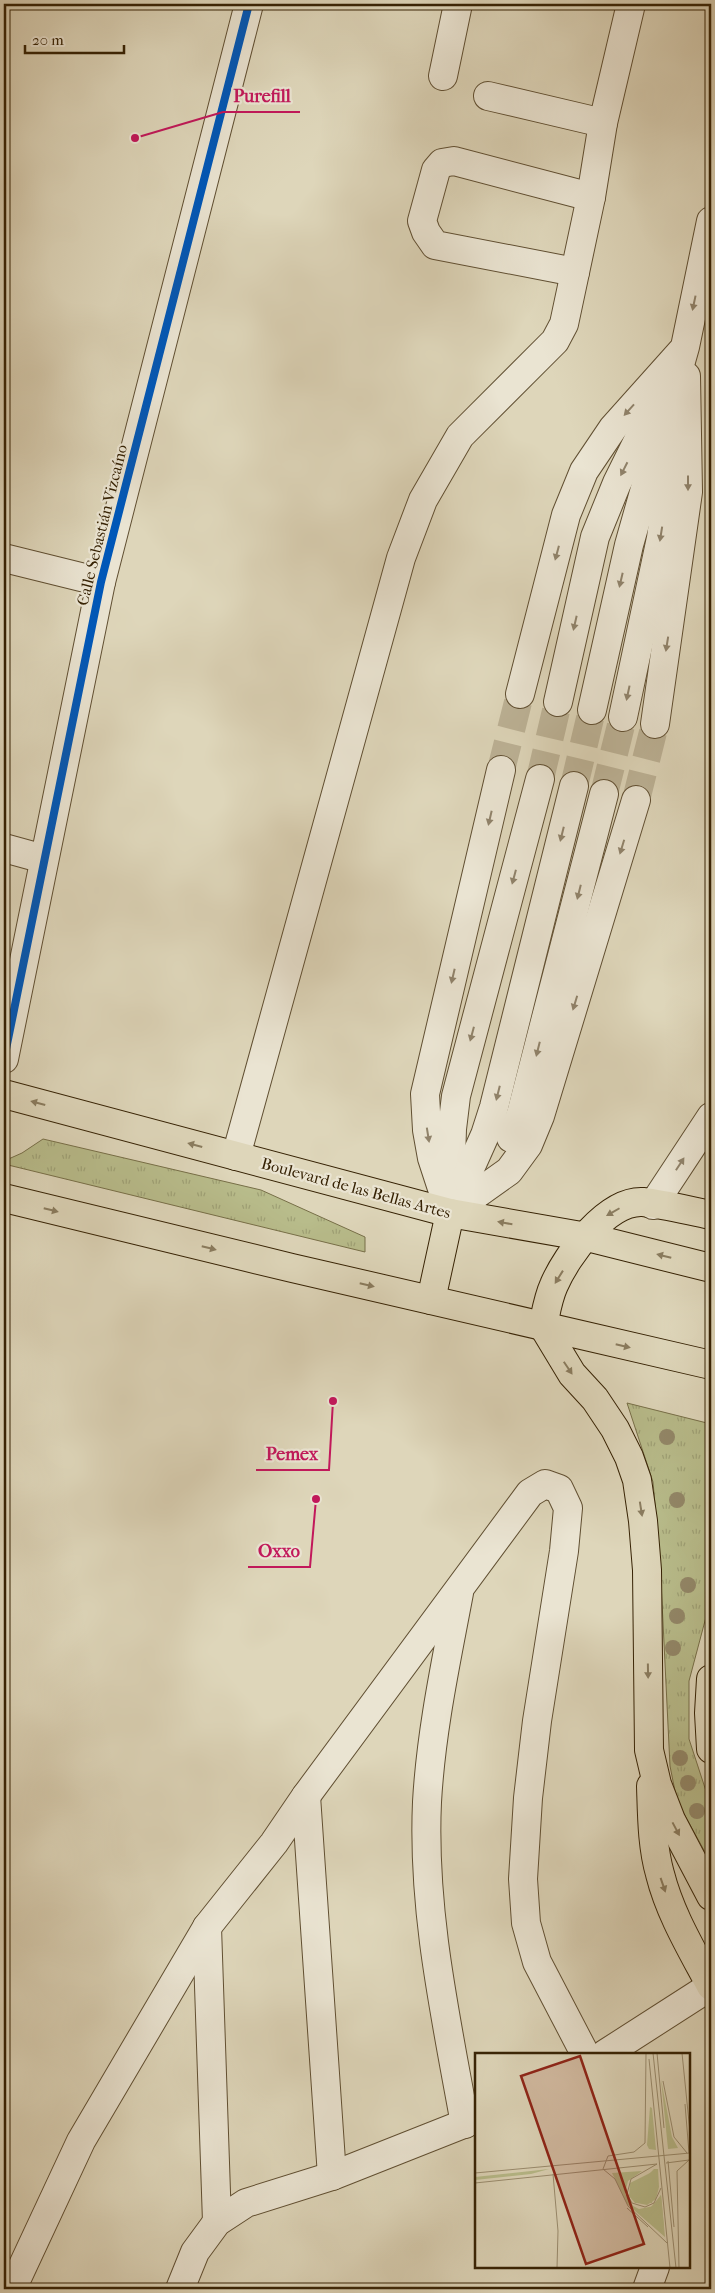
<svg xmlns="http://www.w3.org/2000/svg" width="715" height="2293" font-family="'IM FELL French Canon',serif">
  <defs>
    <pattern id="grass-tufts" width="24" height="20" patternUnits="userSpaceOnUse" patternTransform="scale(1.25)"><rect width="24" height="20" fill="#b8bc8b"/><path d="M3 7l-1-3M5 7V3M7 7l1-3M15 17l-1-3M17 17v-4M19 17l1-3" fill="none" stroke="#9fa176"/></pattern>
  </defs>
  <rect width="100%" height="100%" fill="#ded6ba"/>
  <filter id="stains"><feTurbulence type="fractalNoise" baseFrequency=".004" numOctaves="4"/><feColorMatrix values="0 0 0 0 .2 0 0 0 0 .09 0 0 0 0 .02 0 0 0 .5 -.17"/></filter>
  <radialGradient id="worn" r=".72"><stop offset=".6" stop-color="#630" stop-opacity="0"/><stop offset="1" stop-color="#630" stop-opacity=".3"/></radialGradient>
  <g fill="url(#grass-tufts)" stroke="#776f48">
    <path d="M43,1139L261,1190L365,1237V1252L4,1164V1161L22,1153Z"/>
    <path d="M627,1403L711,1424V1610L706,1617L689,1681V1739L706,1791L711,1801V1863L677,1801L670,1766L660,1561L653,1482Z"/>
  </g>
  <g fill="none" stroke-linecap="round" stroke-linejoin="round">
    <g stroke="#bcb296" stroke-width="28" stroke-dasharray="28 14" stroke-linecap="butt">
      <path d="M501,770L520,694"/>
      <path d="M540,779L558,702"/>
      <path d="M574,786L592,710"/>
      <path d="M604,794L623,717"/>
      <path d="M636,800L655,724"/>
    </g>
    <defs>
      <g id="minor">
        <path d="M443,76L458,4"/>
        <path d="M488,96L603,123"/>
        <path d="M575,272L435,245L426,232L422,221L436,170L442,163L454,161L591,197"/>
        <path d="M4,558L101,582"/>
        <path d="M520,694L566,515L584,471L613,428L681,352"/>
        <path d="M558,702L595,537L617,483L658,400"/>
        <path d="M592,710L629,545L685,347L711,221"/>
        <path d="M623,717L661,538L674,443"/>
        <path d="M655,724L688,492L686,376"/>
        <path d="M4,848L44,859"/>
        <path d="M4,1059L101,582L249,4"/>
        <path d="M511,1138L521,1114L604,794"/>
        <path d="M236,1156L401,558L423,500L460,436L555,341L564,324L591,197L603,123L631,4"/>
        <path d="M450,1189L452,1129L456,1096L540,779"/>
        <path d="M455,1202L485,1135L494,1107L574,786"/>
        <path d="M653,1205L711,1117"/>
        <path d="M450,1213L509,1171L528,1145L540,1116L636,800"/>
        <path d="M450,1213L432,1158L427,1130L425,1094L501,770"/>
        <path d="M459,1593C446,1662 431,1731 427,1802C422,1911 446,2018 465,2124"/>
        <path d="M306,1796L332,2176"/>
        <path d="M207,1927L217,2222"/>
        <path d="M605,2054L711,1986"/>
        <path d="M12,2289L81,2141L207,1927L274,1843L306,1796L530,1493L545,1484L559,1489L568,1508L564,1551L537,1721L528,1798L523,1879L526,1923L537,1962L585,2054"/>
        <path d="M180,2289L195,2252L217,2222L246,2203L332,2176L476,2119"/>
        <path d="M647,2289L655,2267"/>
      </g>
      <g id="major">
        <path d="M4,1094L450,1213L587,1237L711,1268"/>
        <path d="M4,1198L292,1268L711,1365"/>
        <path d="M431,1300L450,1213"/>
      </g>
      <g id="highway">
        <path d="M711,1215C690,1211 664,1204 643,1202C607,1200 567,1255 554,1285C548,1298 546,1312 543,1326L572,1374L595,1399L615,1429L629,1457L637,1480L643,1521L647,1570L649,1750L657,1784L671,1820L711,1896"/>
        <path d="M711,1679L709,1713L711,1749"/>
        <path d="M651,1786C652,1816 652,1846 660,1874C670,1914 692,1950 711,1986"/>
      </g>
    </defs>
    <use href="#minor" stroke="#604f32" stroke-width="30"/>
    <use href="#major" stroke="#362204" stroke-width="30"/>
    <use href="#highway" stroke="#362204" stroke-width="30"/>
    <use href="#minor" stroke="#eae4d2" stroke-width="28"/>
    <use href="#major" stroke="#ded6ba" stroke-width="28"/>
    <use href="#highway" stroke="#ded6ba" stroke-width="28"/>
    <defs>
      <path id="cycleway" d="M4,1059L101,582L249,4"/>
    </defs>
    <use href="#cycleway" stroke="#eae4d2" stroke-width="11"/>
    <use href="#cycleway" stroke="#0057b8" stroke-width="8"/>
  </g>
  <g fill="#938869">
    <circle cx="667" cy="1437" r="8"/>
    <circle cx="677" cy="1500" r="8"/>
    <circle cx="688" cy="1585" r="8"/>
    <circle cx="677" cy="1616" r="8"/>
    <circle cx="673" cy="1648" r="8"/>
    <circle cx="680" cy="1758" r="8"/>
    <circle cx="688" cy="1783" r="8"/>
    <circle cx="697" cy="1811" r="8"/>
  </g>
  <defs><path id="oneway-solid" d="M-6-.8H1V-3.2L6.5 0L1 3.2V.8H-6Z" transform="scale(1.25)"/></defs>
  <g fill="#90836b">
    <use href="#oneway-solid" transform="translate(694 303) rotate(102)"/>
    <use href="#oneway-solid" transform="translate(629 410) rotate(132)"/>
    <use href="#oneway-solid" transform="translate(624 469) rotate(117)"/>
    <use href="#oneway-solid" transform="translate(688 483) rotate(90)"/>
    <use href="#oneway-solid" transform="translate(661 534) rotate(99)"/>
    <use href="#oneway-solid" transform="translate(557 553) rotate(105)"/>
    <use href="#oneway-solid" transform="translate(621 580) rotate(103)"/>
    <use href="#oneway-solid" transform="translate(575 623) rotate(103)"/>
    <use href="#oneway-solid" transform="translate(667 644) rotate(99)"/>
    <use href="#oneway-solid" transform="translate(628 693) rotate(102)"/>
    <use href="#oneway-solid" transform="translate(490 818) rotate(103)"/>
    <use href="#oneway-solid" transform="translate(562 834) rotate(104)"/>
    <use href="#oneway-solid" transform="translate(622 847) rotate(107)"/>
    <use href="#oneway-solid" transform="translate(514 877) rotate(105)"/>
    <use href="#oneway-solid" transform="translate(579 892) rotate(104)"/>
    <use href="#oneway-solid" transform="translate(453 976) rotate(103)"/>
    <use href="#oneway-solid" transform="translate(575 1003) rotate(107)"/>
    <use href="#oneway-solid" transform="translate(472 1034) rotate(105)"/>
    <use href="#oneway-solid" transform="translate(538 1049) rotate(104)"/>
    <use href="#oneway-solid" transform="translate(498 1093) rotate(104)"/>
    <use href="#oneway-solid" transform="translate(428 1135) rotate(81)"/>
    <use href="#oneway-solid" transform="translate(680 1164) rotate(-57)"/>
  </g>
  <g fill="#8a7c5f">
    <use href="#oneway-solid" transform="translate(38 1103) rotate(-165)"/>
    <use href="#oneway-solid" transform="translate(195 1145) rotate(-165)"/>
    <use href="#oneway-solid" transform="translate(51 1210) rotate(14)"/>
    <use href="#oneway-solid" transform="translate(613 1212) rotate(150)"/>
    <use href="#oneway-solid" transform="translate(505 1223) rotate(-170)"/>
    <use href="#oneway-solid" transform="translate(209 1248) rotate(14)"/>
    <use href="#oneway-solid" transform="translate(664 1256) rotate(-166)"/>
    <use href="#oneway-solid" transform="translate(559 1277) rotate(122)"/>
    <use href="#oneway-solid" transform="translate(367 1285) rotate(13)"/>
    <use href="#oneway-solid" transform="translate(623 1346) rotate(13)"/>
    <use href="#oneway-solid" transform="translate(568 1368) rotate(56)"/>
    <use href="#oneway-solid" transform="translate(641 1509) rotate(81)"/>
    <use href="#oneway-solid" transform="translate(648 1671) rotate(89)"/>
    <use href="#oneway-solid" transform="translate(676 1829) rotate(62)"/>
    <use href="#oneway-solid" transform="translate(663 1885) rotate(71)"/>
  </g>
  <g text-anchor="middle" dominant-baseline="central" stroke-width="4.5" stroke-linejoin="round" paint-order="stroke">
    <g font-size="16" fill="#362204" stroke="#eae4d2">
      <text transform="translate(102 525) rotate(-76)">Calle Sebastián Vizcaíno</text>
      <text transform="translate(356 1188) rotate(15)">Boulevard de las Bellas Artes</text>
    </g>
  </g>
  <g transform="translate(475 2053)">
    <rect width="215" height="215" fill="#ded6ba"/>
    <path d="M186,26L197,84L203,95L193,96ZM74,116L56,121L0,127V124ZM183,116L177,150H160L154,143L155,130ZM167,118L153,128L150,141L158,153L164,156L179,153L186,142L190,184L152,151L137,120Z" fill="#b8bc8b"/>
    <path d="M175,54L177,55L181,97L174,96L172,92ZM179,116H183L184,134L181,146L172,152L162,150L169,148L177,133L172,131L166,141L161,140L155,138L158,130H165ZM186,142L189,174H187L177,166L176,154Z" fill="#b8bc8b"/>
    <path fill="none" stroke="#9b8e71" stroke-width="1" d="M171,0L170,90L159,99L133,103L128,116L140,126L153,153L192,190M178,0L201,215M182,0L189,75M207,0L215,79M174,6L195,215M188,28L199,84L212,100M210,51L214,100M193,108L199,174M191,110L214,107M182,111L156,126L152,141L157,150L170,154L179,150L186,135M0,120L215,100M78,121L83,178L82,215M0,130L182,111M152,155L173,174M204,215L202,118L214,107"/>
    <path fill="#8f2418" fill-opacity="0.15" stroke="#8f2418" stroke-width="2.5" d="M105,3L169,191L111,211L46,23Z"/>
    <rect width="215" height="215" fill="none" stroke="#362204" stroke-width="2.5"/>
  </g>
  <path fill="none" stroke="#c2185b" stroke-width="2" d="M135 138L223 112H300M333 1401L329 1470H256M316 1499L310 1567H248"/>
  <g fill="#c2185b" stroke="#eae4d2" stroke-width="2">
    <circle cx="135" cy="138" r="5"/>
    <circle cx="333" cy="1401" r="5"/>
    <circle cx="316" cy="1499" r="5"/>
  </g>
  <g font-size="18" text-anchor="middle" font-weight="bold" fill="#c2185b" stroke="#eae4d2" stroke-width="4.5" stroke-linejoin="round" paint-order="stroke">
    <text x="262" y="102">Purefill</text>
    <text x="292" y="1460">Pemex</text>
    <text x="279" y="1557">Oxxo</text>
  </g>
  <rect width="715" height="2293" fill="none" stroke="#ded6ba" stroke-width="20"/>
  <rect x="5" y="5" width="705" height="2283" fill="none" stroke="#362204" stroke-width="2.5"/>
  <rect x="10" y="10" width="695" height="2273" fill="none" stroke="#362204"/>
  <path d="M25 45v8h99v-8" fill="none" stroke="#362204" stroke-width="2.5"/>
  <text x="32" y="45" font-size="15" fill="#362204" stroke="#eae4d2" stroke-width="4" paint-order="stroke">20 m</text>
  <rect width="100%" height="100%" filter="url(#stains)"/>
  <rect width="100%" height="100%" fill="url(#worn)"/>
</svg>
